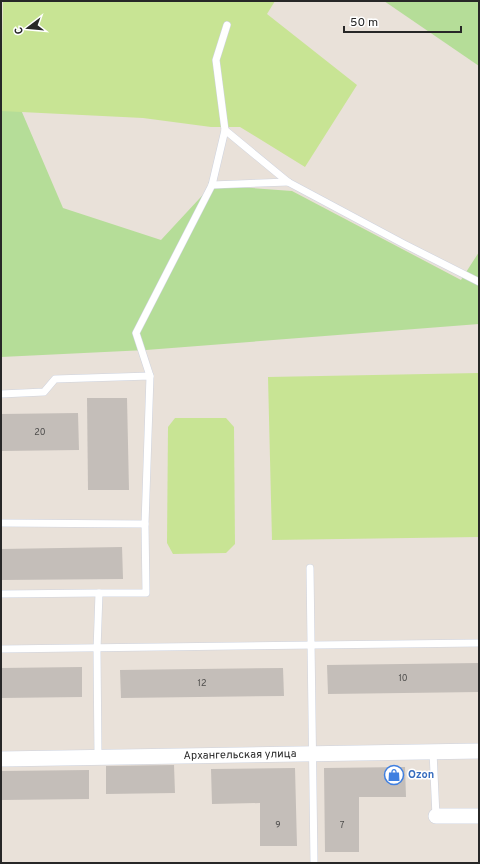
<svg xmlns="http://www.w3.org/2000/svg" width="480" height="864" font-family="Overpass,sans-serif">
  <rect width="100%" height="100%" fill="#e9e1d9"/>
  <g fill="#b5dd98">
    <path d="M384,1H479V66Z"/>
    <path d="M1,63L63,208L161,240L212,185L292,191L461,280L479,252V324L146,350L1,357Z"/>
  </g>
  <g fill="#c8e494">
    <path d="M3,1H275L267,14L357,85L305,167L240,127H211L143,118L1,111Z"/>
    <path d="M479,373V537L272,540L268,377Z"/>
    <path d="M175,418H226L234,427L235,544L226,553L173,554L167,543L168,427Z"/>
  </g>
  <g fill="#c4beb9">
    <path d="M87,398H127L129,490H88Z"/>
    <path d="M78,413L79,450L1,451V414Z"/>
    <path d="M122,547L123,579L1,580V549Z"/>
    <path d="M479,663V692L328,694L327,665Z"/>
    <path d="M82,667V697L1,698V668Z"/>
    <path d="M283,668L284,696L121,698L120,670Z"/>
    <path d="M174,765L175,793L106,794V766Z"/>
    <path d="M405,767L406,797H359V852H325L324,768Z"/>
    <path d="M295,768L297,846H260V803L212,804L211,769Z"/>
    <path d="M89,770V799L1,800V771Z"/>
  </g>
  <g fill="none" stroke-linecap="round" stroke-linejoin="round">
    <defs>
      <g id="service">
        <path d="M227,25L216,60L225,130L288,182L404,244L479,282"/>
        <path d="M212,185L288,182"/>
        <path d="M150,376L136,333L212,185L225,130"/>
        <path d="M1,394L44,392L55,379L150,376L145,524L146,593H99L97,650L98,757"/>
        <path d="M1,523L145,524"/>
        <path d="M310,568L314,863"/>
        <path d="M1,594L99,593"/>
        <path d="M1,649L479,643"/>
        <path d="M433,752L436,816"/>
      </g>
      <g id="minor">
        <path d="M1,759L479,751"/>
        <path d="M436,816H479"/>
      </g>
    </defs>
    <use href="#service" stroke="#ced3df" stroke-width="8"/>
    <use href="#minor" stroke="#ced3df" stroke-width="16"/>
    <use href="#service" stroke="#fff" stroke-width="7"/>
    <use href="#minor" stroke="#fff" stroke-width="15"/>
  </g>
  <defs>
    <symbol id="shop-ring" viewBox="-11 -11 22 22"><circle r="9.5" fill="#fff" stroke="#3f7fe0" stroke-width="1.5"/><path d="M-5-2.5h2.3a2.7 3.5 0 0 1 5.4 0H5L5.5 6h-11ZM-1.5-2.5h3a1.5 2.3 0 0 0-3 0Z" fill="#3f7fe0"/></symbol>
  </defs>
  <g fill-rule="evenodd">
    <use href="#shop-ring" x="383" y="764" width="22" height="22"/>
  </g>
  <g text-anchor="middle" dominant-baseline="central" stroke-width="3" stroke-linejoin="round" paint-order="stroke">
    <g font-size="9" fill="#4e4d4c">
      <text x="40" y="432">20</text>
      <text x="403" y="678">10</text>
      <text x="202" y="683">12</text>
      <text x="278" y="825">9</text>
      <text x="342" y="825">7</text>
    </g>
    <g font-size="11" fill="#272727" stroke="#fff">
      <text transform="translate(240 755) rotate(-1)">Архангельская улица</text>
    </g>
    <g font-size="11" font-weight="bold" fill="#366cbe" stroke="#fff" text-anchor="start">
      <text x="408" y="775">Ozon</text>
    </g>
  </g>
  <rect width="480" height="864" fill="none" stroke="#272727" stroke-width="4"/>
  <g transform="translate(28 28) rotate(254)" stroke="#ffffff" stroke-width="3" paint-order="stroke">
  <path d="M0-3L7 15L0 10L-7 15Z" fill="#272727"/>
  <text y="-6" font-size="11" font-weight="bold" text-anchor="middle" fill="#272727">С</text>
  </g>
  <path d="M344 26v6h117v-6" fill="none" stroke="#272727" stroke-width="2"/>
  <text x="350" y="26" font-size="12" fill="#272727" stroke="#ffffff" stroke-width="3" paint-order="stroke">50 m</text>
</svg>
